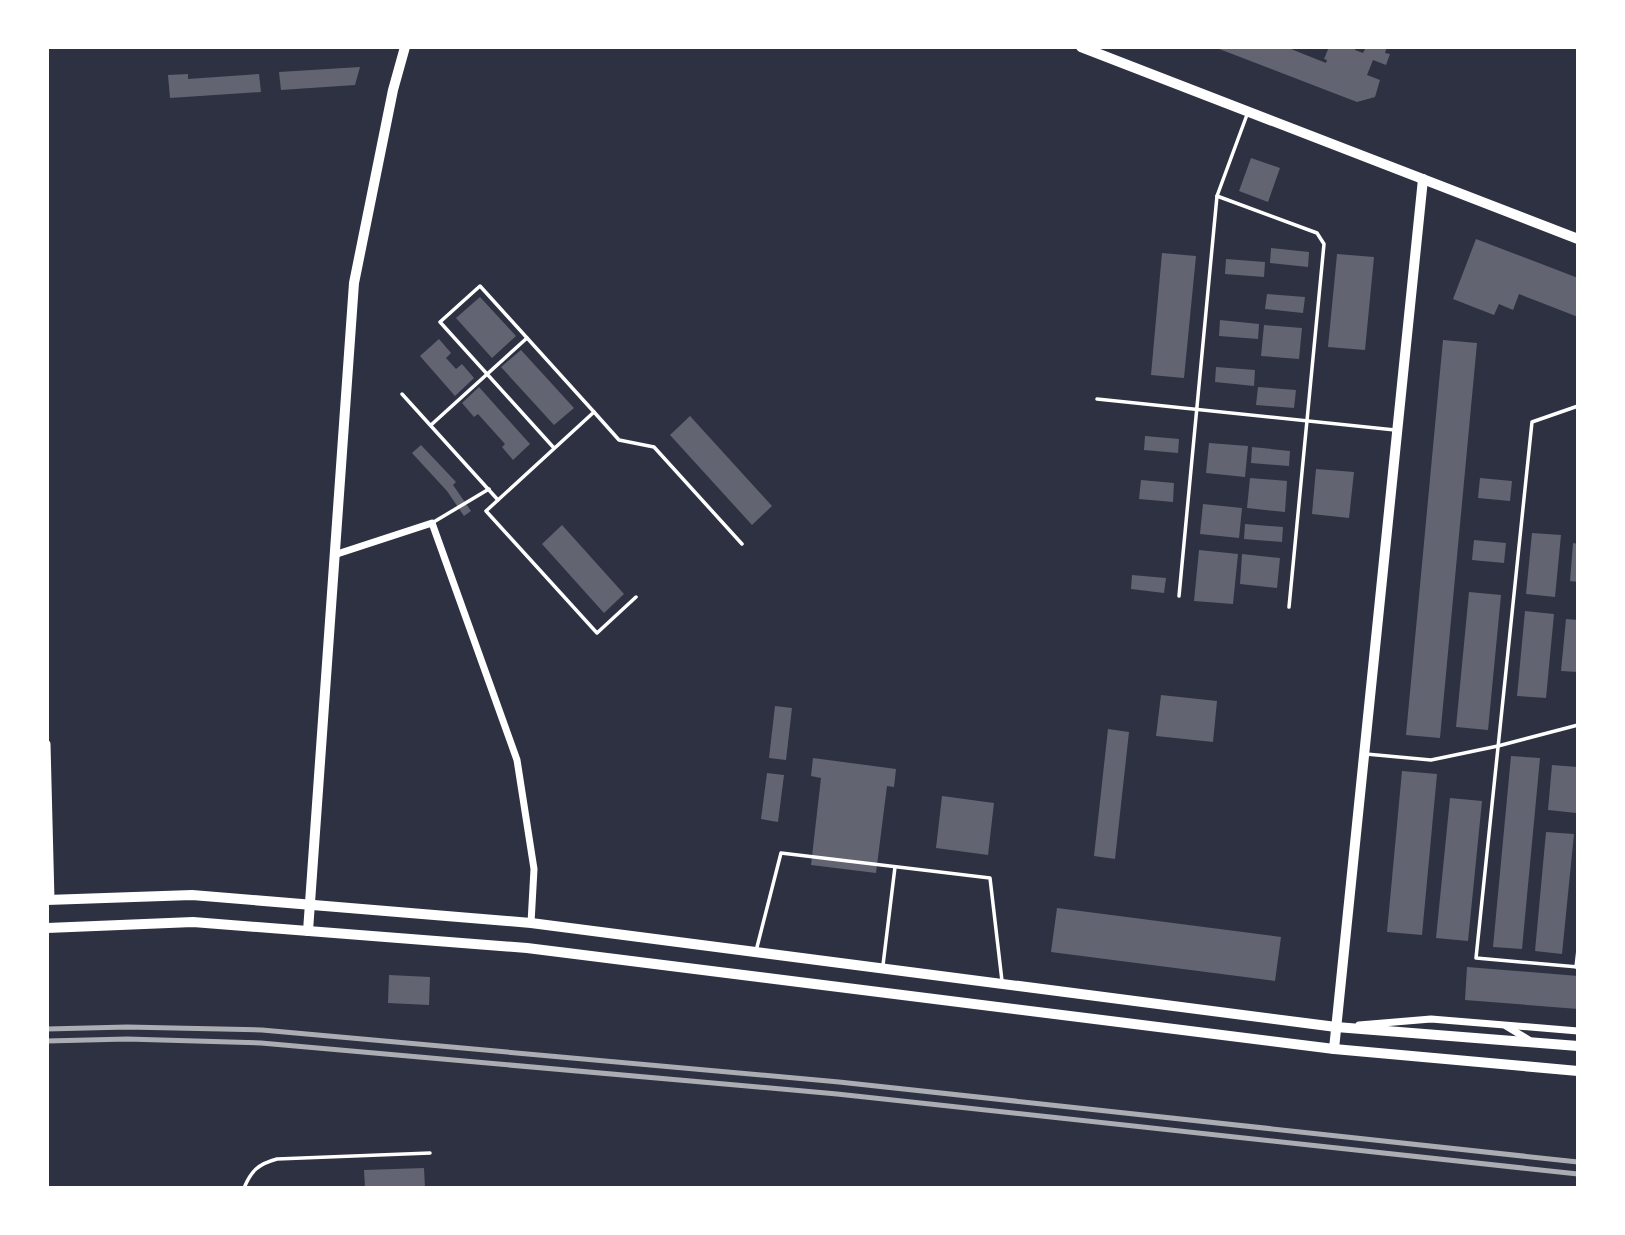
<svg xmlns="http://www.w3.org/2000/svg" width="1625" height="1235" font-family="Barlow,sans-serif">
  <rect width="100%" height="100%" fill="#2d3142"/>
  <g fill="#626471">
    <path d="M1214,47H1286L1326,63L1327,60L1324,59L1329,47H1356L1355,50L1363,53L1366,47H1387L1385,53L1390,54L1386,65L1373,60L1367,75L1380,80L1375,97L1357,102Z"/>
    <path d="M360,67L355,85L281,90L279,72Z"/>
    <path d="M188,74V79L259,74L261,92L170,98L168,75Z"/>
    <path d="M1251,158L1280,168L1268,202L1239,191Z"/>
    <path d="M1476,239L1578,278V317L1519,294L1513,310L1499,304L1494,315L1453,299Z"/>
    <path d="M1271,248L1309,252L1308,267L1270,263Z"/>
    <path d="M1162,253L1196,256L1184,378L1151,375Z"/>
    <path d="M1337,254L1374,257L1365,350L1328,347Z"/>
    <path d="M1226,259L1265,262L1264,277L1225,274Z"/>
    <path d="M1267,294L1305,297L1303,313L1265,309Z"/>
    <path d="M480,297L516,336L492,358L456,318Z"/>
    <path d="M1220,320L1259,324L1258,339L1219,336Z"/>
    <path d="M1264,325L1302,328L1299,359L1261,356Z"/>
    <path d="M439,339L451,353L446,358L456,369L462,364L474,378L455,396L420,356Z"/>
    <path d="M1443,340L1477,343L1440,738L1406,735Z"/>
    <path d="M521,350L574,408L554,425L501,367Z"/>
    <path d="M1216,367L1255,370L1254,386L1215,382Z"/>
    <path d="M479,387L530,444L513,460L502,447L505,444L478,414L474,417L462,403Z"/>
    <path d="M1258,387L1296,390L1294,408L1256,405Z"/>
    <path d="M690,416L772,506L752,525L670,435Z"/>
    <path d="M1145,436L1179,439L1178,453L1144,450Z"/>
    <path d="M1209,443L1248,446L1245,477L1206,473Z"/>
    <path d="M421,445L456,482L453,485L471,511L464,516L447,491L412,453Z"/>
    <path d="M1252,447L1290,451L1289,466L1251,463Z"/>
    <path d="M1316,469L1354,472L1349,518L1312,514Z"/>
    <path d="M1250,478L1287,481L1285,512L1247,508Z"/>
    <path d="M1480,478L1512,481L1510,501L1478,498Z"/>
    <path d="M1141,480L1174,483L1173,502L1139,499Z"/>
    <path d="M1203,504L1242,508L1239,538L1200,534Z"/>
    <path d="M1245,524L1283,527L1282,542L1244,539Z"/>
    <path d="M562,525L624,594L604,613L542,544Z"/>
    <path d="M1532,533L1561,535L1555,597L1526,594Z"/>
    <path d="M1474,540L1506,543L1504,563L1472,560Z"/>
    <path d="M1573,543L1578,544V582L1570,581Z"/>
    <path d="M1199,550L1238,554L1233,604L1194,601Z"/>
    <path d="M1242,554L1280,558L1277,588L1240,584Z"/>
    <path d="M1132,575L1166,578L1164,593L1131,589Z"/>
    <path d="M1469,592L1501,595L1488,730L1456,727Z"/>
    <path d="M1525,611L1554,614L1546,698L1517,696Z"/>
    <path d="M1566,619L1578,620V672L1561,671Z"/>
    <path d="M1161,695L1217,701L1213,742L1156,736Z"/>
    <path d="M775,706L792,708L786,760L769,758Z"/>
    <path d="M1108,729L1129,732L1115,859L1094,856Z"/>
    <path d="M1511,756L1540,758L1522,949L1493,947Z"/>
    <path d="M813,758L896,769L894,787L887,786L876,873L811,865L821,778L811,776Z"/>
    <path d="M1552,765L1578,767L1576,813L1548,810Z"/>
    <path d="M1402,771L1437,774L1422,935L1387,932Z"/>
    <path d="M767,773L784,775L778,822L761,819Z"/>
    <path d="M942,796L994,803L988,855L936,848Z"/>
    <path d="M1450,798L1482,801L1468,941L1436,938Z"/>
    <path d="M1546,832L1574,834L1562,954L1535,951Z"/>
    <path d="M1057,908L1281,937L1275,981L1051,952Z"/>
    <path d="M1467,967L1578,976V1009L1465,1000Z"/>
    <path d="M389,975L430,977L429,1005L388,1003Z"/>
    <path d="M424,1168L425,1188H365L364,1170Z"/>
  </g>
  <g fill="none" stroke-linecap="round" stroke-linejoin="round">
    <g stroke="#fff" stroke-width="3.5">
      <path d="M1217,196L1317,233L1324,244L1289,607"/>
      <path d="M402,394L498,500L594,412L480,286L440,322L554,448"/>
      <path d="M1097,399L1395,430"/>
      <path d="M1578,406L1532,422L1476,958L1578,967"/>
      <path d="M594,412L619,440L654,447L742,544"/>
      <path d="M431,425L527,338"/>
      <path d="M498,500L486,511L597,633L636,597"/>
      <path d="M432,523L489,489"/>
      <path d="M1179,596L1217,196L1248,112"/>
      <path d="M1366,754L1431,760L1498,746L1578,725"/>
      <path d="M756,951L781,853L990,878L1002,981"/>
      <path d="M883,965L895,867"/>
      <path d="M1576,967L1578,950"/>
      <path d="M244,1188C251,1171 258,1164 277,1159L430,1153"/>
    </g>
    <g stroke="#fff" stroke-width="7">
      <path d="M334,555L432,523L517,760L534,869L531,923"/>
      <path d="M47,744L51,900"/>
      <path d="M1359,1025L1431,1019L1578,1031"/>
      <path d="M1506,1026L1529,1040"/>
    </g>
    <g stroke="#fff" stroke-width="10">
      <path d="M1081,47L1578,239"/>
      <path d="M308,931L354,283L393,90L405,47"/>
      <path d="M1334,1049L1423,179"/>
    </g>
    <g stroke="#fff" stroke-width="10">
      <path d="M47,900L192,895L531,923L1336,1027L1578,1046"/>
      <path d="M47,928L193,922L527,948L1334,1049L1578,1071"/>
    </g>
    <g stroke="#abadb3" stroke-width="5">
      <path d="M47,1029L127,1027L262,1030L839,1082L1578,1162"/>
      <path d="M47,1041L127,1039L261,1043L837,1094L1578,1174"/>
    </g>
  </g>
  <rect width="1625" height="1235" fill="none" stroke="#ffffff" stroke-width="98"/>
</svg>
